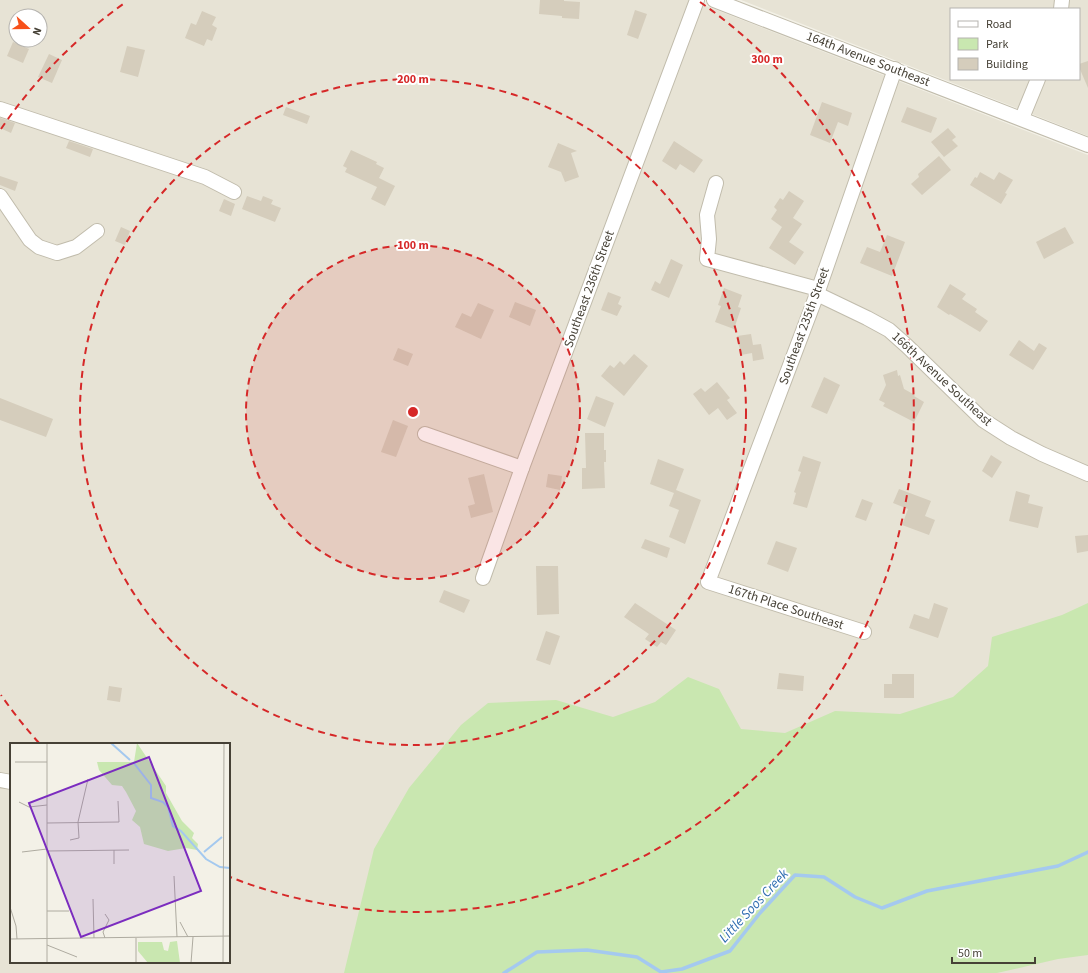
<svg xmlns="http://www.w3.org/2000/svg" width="1088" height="973" font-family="'Source Sans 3',sans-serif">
  <rect width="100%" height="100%" fill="#f3f1e7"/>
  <g fill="#e7e3d5" fill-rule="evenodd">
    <path d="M0,0H691L1088,155V973H0ZM16,16H40V40H16ZM11,744H229V962H11Z"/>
    <path d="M741,0H1088V136ZM951,9H1079V79H951Z"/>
  </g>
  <path fill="#c9e7b0" d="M1088,603V955L1058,959L997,973H344L374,849L409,788L461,725L488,703L556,700L613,717L655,702L688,677L719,689L741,729L785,733L835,711L900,714L953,697L988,666L992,637L1062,615Z"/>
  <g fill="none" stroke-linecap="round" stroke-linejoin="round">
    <path stroke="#a4c9ef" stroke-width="3.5" d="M504,973L537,952L587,950L637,957L661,972L682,969L730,951L760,913L795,875L824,877L855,897L882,908L927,891L1058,866L1088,852"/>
  </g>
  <g fill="#d5cdbc">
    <path d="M540,0H564V1L580,2L579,19L562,18V16L539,14Z"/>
    <path d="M635,10L647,14L638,39L627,35Z"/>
    <path d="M202,11L216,17L212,25L217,28L212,41L207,39L204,46L185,38L191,23L196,25Z"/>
    <path d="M13,42L29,49L23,63L7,56Z"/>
    <path d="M127,46L145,50L138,77L120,72Z"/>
    <path d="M49,54L62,60L52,83L38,77Z"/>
    <path d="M1088,61V88L1079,67V64Z"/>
    <path d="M822,102L852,113L848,126L838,122L830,143L810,135Z"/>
    <path d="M286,107L310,116L307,124L283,115Z"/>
    <path d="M907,107L937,118L931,133L901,122Z"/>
    <path d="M0,118L15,123L11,133L0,128Z"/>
    <path d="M948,128L956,137L952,140L958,146L944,157L931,142Z"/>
    <path d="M69,141L93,149L90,157L66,148Z"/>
    <path d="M674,141L703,160L694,173L680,164L676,170L662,161Z"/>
    <path d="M558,143L577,151L571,153L579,177L565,182L561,172L548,167Z"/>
    <path d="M351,150L377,162L376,164L384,168L379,178L395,186L385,206L371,199L377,187L345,172L347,168L343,166Z"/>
    <path d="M939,156L951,170L922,195L911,184L919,177L918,174Z"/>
    <path d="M980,172L994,180L999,172L1013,180L1005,193L1007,194L1001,204L970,185L975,177L977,178Z"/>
    <path d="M0,176L18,182L15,191L0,185Z"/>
    <path d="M789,191L804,201L793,218L802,224L789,242L804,252L795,265L769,248L782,227L771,219L777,210L774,207L780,198L783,200Z"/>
    <path d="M247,196L261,201L263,196L273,200L271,204L281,208L275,222L242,209Z"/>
    <path d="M224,199L235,204L231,216L219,211Z"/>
    <path d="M121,227L130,231L125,245L115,241Z"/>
    <path d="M1065,227L1074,243L1044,259L1036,242Z"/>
    <path d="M887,235L905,242L892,276L860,263L867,247L880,252Z"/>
    <path d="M671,259L683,265L669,298L651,290L655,281L660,284Z"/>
    <path d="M950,284L966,294L962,299L977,309L975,312L988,321L980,332L950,314L949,315L937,307Z"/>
    <path d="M724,288L742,295L738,307L741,308L734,329L715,322L721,306L718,305Z"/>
    <path d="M608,292L621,297L618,304L622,306L617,316L601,310Z"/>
    <path d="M515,302L536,310L530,326L509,317Z"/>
    <path d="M478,303L494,310L481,339L455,327L462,313L471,317Z"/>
    <path d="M751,334L753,345L761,344L764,359L753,361L752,353L741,355L737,336Z"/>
    <path d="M1019,340L1034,351L1039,343L1047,348L1033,370L1009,355Z"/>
    <path d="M398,348L413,354L408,366L393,360Z"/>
    <path d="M634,354L648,366L624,396L601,376L610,365L614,368L620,361L624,365Z"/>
    <path d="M897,370L898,376L900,375L904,389L915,395L914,396L924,402L914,422L883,406L885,403L879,400L886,385L883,375Z"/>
    <path d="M824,377L840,385L827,414L811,407Z"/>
    <path d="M717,382L730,398L727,400L737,413L727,420L718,408L709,415L693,394L701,388L705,392Z"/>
    <path d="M596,396L614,403L605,427L587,419Z"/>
    <path d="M0,398L53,419L46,437L0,420Z"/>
    <path d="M393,420L408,426L396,457L381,452Z"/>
    <path d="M585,433H604V450H606V462H604L605,488L582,489V468H586Z"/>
    <path d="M991,455L1002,462L992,478L982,471Z"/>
    <path d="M803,456L821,462L807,508L793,504L796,493L794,492L801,472L798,471Z"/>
    <path d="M658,459L684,469L676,490L701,500L685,544L669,537L679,510L669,506L674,493L650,484Z"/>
    <path d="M484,474L493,512L471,518L468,506L475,504L468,478Z"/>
    <path d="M548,474L562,476L560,490L546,487Z"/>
    <path d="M899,489L931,501L925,516L935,520L929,535L902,525L908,509L893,503Z"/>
    <path d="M1016,491L1030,495L1028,503L1043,507L1038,528L1009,521Z"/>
    <path d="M862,499L873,503L866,521L855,517Z"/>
    <path d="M1088,535V551L1077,553L1075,536Z"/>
    <path d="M645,539L670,548L667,558L641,548Z"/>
    <path d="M776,541L797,548L788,572L767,564Z"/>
    <path d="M536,566H558L559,614L537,615Z"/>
    <path d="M444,590L470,600L464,613L439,602Z"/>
    <path d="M635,603L676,630L666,645L661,642L657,647L645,639L649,634L624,617Z"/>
    <path d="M934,603L948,608L938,638L909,628L914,614L929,619Z"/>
    <path d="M546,631L560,636L550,665L536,660Z"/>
    <path d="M779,673L804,676L803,691L777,689Z"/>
    <path d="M892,674H914V698H884V684H892Z"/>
    <path d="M109,686L122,688L120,702L107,700Z"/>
  </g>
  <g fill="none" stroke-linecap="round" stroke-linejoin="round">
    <defs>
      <g id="minor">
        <path d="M714,0L1088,145"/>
        <path d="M1061,9L1062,0"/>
        <path d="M0,109L205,177L234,192"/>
        <path d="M1022,118L1038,79"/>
        <path d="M716,183L707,215L709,239L707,259L818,289"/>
        <path d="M0,196L30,240L39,247L57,253L76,247L97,231"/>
        <path d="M817,294L867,318L889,330L907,346L983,420L1011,438L1042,454L1088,474"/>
        <path d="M425,434L522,468"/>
        <path d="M483,578L522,468L697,0"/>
        <path d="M864,632L708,582L817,294L895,69"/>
        <path d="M0,780L11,782"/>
      </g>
    </defs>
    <use href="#minor" stroke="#c1bcac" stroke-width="16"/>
    <use href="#minor" stroke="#fff" stroke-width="14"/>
  </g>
  <circle cx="413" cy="412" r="167" fill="#d62828" fill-opacity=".12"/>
  <g fill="none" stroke="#d62828" stroke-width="2" stroke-dasharray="7 5">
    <circle cx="413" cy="412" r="167"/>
    <circle cx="413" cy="412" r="333"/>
    <path d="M39 743A500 500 0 0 1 1 695M1 129A500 500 0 0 1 126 2M700 2A500 500 0 0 1 230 877"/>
  </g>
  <g text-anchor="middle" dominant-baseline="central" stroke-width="4" stroke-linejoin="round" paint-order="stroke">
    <g font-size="13" fill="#464136" stroke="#fff">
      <text transform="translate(868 59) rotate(21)">164th Avenue Southeast</text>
      <text transform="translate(589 289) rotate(-70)">Southeast 236th Street</text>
      <text transform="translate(804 326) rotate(-70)">Southeast 235th Street</text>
      <text transform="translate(942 379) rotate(43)">166th Avenue Southeast</text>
      <text transform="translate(786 607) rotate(18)">167th Place Southeast</text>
    </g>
    <g font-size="14" font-style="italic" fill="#306eb1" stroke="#fff">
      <text transform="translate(754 906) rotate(-47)">Little Soos Creek</text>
    </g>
  </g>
  <g transform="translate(10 743)">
    <rect width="220" height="220" fill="#f3f1e7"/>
    <path d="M127,0L156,43V50L172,78L184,90L182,95L188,101L187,107L176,105L158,108L134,101L130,84L122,77L126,68L116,49L112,43L102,42L89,27L87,19H124ZM167,198L170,220H138L128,208V199H152L154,207L158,208L160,199Z" fill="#c9e7b0"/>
    <path fill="none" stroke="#a4c9ef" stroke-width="2" d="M101,0L120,17M123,19L141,42V55L153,59L158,64L163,83L171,88L196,116L210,124L220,125M194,109L212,94"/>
    <path fill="none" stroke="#aeaba0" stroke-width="1" d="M5,19H37M9,59L19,64L37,62M68,79L78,36M37,80L109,79L108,58M60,97L69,95L68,79M104,107V121M37,108L119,107M12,109L37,106M164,133L167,194M83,156L84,195M0,164L6,183L7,196M37,168H59M95,171L99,177L93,189L95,195M170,179L178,194M0,196L220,193M37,202L67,214M37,220V0M126,220V195M181,220L183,194M213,220L214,0"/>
    <path fill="#7b2cbf" fill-opacity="0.15" stroke="#7b2cbf" stroke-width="2" d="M139,14L191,148L71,194L19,60Z"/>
    <rect width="220" height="220" fill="none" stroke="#464136" stroke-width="2"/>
  </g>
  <circle cx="413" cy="412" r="6" fill="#d62828" stroke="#fff" stroke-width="2"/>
  <g font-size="12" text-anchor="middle" font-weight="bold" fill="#d62828" stroke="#fff" stroke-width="4" stroke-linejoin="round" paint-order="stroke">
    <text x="767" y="63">300 m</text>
    <text x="413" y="83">200 m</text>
    <text x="413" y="249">100 m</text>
  </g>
  <rect x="950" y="8" width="130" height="72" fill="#ffffff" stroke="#b5b3af"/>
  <rect x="958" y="21" width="20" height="6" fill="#ffffff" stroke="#b5b3af"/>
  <text x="986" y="28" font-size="12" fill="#464136">Road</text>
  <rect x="958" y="38" width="20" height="12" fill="#c9e7b0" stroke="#b5b3af"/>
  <text x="986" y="48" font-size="12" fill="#464136">Park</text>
  <rect x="958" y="58" width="20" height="12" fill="#d5cdbc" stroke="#b5b3af"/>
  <text x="986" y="68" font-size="12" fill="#464136">Building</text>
  <g transform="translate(28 28) rotate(111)"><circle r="19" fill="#ffffff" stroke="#b5b3af"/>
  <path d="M0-3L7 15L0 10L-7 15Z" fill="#f7501a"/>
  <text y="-6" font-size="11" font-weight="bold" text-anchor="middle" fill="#464136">N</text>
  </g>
  <path d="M952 957v6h83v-6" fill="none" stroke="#464136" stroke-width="2"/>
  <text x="958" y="957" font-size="12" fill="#464136" stroke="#ffffff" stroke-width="3" paint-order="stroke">50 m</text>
</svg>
